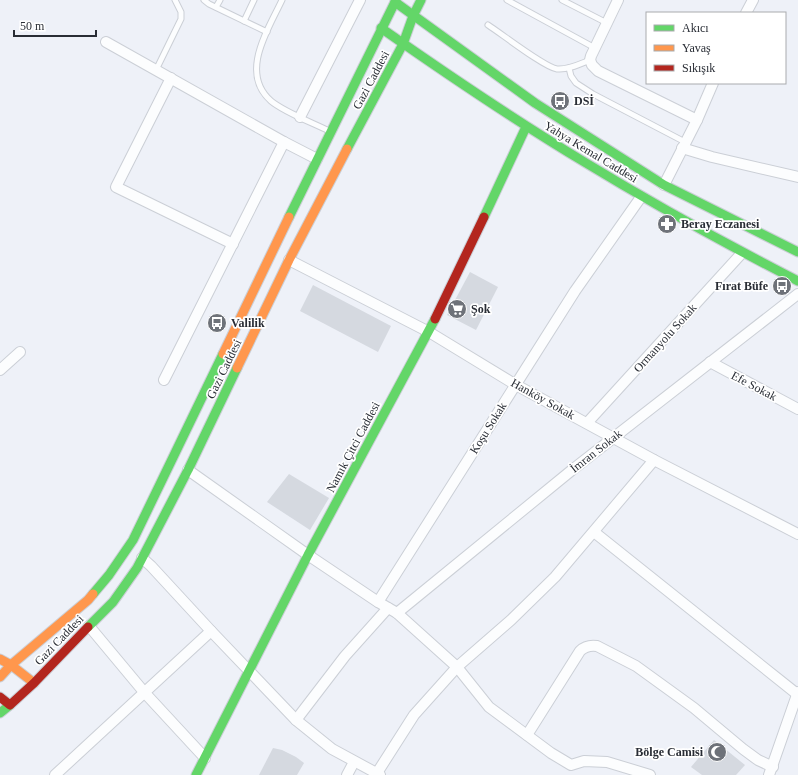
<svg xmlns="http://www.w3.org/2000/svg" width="798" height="775" font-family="'Times New Roman',serif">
  <rect width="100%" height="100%" fill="#eef1f8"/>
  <g fill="#d5d9e0">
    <path d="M470,272L498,287L476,330L447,315Z"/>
    <path d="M313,285L391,326L378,352L300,311Z"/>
    <path d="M289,474L329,498L310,530L267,502Z"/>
    <path d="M714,740L745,765L736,775H702L691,767Z"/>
    <path d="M273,748L282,750L296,757L304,763L297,775H259Z"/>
  </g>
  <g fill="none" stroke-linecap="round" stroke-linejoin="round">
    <defs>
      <g id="lane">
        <path d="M204,0L209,4L267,32"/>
        <path d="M282,0C268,30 239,73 271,101C284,112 313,123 329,131"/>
        <path d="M507,0L595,48"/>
        <path d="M562,0L607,23"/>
        <path d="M216,7L220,0"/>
        <path d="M244,21L254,0"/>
        <path d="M488,25C502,34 544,67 557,69C568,70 580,64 590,60"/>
        <path d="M569,68L571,76L576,83L593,94L685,142"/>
        <path d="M156,70L181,19V12L175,0"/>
      </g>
      <g id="street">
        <path d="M618,0L591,56L590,60L592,65L598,71L697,120"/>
        <path d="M746,13L753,0"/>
        <path d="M106,42L284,142L317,159"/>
        <path d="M171,78L116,187L233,244"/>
        <path d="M300,117L360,0"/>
        <path d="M682,148L712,157L798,177"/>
        <path d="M664,185L697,120L713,83"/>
        <path d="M289,260L429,332L516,385L654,460L798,534"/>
        <path d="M710,362L798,409"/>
        <path d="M0,370L20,352"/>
        <path d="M164,380L284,142"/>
        <path d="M587,423L742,253"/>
        <path d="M188,470L308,555L378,602L397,613L457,667L489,707L551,753L571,765L584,761L607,762L650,775"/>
        <path d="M594,532L797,694"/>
        <path d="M142,558L151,566L211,631L296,720L332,749L380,775"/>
        <path d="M378,602L575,291L641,197"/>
        <path d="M397,613L572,470L798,294"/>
        <path d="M89,626L144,692L205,758"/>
        <path d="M296,720L345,656L388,608"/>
        <path d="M527,735L580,651C585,646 590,645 597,646L636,666L694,708L743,749L758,760L773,767"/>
        <path d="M377,773L414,715L457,667L511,620L555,577L654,460"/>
        <path d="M55,775L211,631"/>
        <path d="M347,775L354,762"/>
        <path d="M769,775L798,692"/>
      </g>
      <g id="fast">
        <path d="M395,2L535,103L664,185L798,252"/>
        <path d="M381,28C448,75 516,121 586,163C655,205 726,244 798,281"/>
        <path d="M347,149L403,44L413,16L421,0"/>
        <path d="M289,217L396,0"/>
        <path d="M484,217L526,127"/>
        <path d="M93,594L109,575L133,540L223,354"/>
        <path d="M88,627L113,602L137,568L188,470L237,368"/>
        <path d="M0,713L10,705"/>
        <path d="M196,775L308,555L435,319"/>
      </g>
      <g id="slow">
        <path d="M223,354L289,217"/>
        <path d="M237,368L289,260L347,149"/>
        <path d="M0,659L11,665L34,683"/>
        <path d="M0,677L11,665L88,600L93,594"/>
      </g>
      <g id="jam">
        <path d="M435,319L484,217"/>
        <path d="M0,697L10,705L34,683L88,627"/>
      </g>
    </defs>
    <use href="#lane" stroke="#cbcfd6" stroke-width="7"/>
    <use href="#street" stroke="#cbcfd6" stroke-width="12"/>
    <use href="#fast" stroke="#cbcfd6" stroke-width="11"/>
    <use href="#slow" stroke="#cbcfd6" stroke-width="11"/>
    <use href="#jam" stroke="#cbcfd6" stroke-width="11"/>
    <use href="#lane" stroke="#fcfdfe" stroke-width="5"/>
    <use href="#street" stroke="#fcfdfe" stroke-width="10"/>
    <use href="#fast" stroke="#63d668" stroke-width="9"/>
    <use href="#slow" stroke="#ff974d" stroke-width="9"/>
    <use href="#jam" stroke="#b3261e" stroke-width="9"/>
  </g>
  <defs>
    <symbol id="bus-disc" viewBox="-11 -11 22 22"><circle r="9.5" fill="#6e7279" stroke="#fff"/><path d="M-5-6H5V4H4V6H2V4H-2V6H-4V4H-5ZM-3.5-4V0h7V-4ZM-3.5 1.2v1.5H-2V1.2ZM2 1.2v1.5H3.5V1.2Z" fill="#fff"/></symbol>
    <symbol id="pharmacy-disc" viewBox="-11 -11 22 22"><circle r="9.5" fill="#6e7279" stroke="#fff"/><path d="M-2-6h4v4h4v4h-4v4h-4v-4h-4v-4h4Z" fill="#fff"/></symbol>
    <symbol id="supermarket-disc" viewBox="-11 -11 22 22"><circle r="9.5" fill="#6e7279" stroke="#fff"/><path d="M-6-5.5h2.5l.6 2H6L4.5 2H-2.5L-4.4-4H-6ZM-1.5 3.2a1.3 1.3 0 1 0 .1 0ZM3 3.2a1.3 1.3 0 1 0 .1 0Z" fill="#fff"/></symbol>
    <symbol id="mosque-disc" viewBox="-11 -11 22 22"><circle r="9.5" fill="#6e7279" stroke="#fff"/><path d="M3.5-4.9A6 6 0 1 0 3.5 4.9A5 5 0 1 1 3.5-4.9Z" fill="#fff"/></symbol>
  </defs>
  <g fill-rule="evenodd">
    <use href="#bus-disc" x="549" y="90" width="22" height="22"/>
    <use href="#pharmacy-disc" x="656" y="213" width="22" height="22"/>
    <use href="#bus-disc" x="771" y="275" width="22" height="22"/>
    <use href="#supermarket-disc" x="446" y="298" width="22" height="22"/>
    <use href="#bus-disc" x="206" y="312" width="22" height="22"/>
    <use href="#mosque-disc" x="706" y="741" width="22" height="22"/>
  </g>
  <g text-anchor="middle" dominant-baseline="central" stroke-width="3.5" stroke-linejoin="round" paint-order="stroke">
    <g font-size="12" fill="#292d35" stroke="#fff">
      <text transform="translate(371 80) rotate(-62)">Gazi Caddesi</text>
      <text transform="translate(591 152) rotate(31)">Yahya Kemal Caddesi</text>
      <text transform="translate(665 338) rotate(-48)">Ormanyolu Sokak</text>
      <text transform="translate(224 369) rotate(-64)">Gazi Caddesi</text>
      <text transform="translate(754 386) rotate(28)">Efe Sokak</text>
      <text transform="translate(543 399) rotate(29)">Hanköy Sokak</text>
      <text transform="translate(488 428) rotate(-58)">Koşu Sokak</text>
      <text transform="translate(353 447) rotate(-62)">Namık Çitci Caddesi</text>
      <text transform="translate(596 451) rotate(-38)">İmran Sokak</text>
      <text transform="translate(59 640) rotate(-46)">Gazi Caddesi</text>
    </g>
    <g font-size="12" font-weight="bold" fill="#292d35" stroke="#fff" text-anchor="start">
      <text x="574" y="101">DSİ</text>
      <text x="681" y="224">Beray Eczanesi</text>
      <text x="768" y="286" text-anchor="end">Fırat Büfe</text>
      <text x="471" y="309">Şok</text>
      <text x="231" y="323">Valilik</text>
      <text x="703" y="752" text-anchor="end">Bölge Camisi</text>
    </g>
  </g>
  <rect x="646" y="12" width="140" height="72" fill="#ffffff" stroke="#a9abae"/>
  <rect x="654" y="25" width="20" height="6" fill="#63d668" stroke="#a9abae"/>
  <text x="682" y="32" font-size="12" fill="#292d35">Akıcı</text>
  <rect x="654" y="45" width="20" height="6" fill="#ff974d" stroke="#a9abae"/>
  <text x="682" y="52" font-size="12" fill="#292d35">Yavaş</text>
  <rect x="654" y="65" width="20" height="6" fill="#b3261e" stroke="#a9abae"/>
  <text x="682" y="72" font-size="12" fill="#292d35">Sıkışık</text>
  <path d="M14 30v6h82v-6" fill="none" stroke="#292d35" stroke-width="2"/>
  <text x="20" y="30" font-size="12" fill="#292d35" stroke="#ffffff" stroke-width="3" paint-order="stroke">50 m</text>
</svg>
